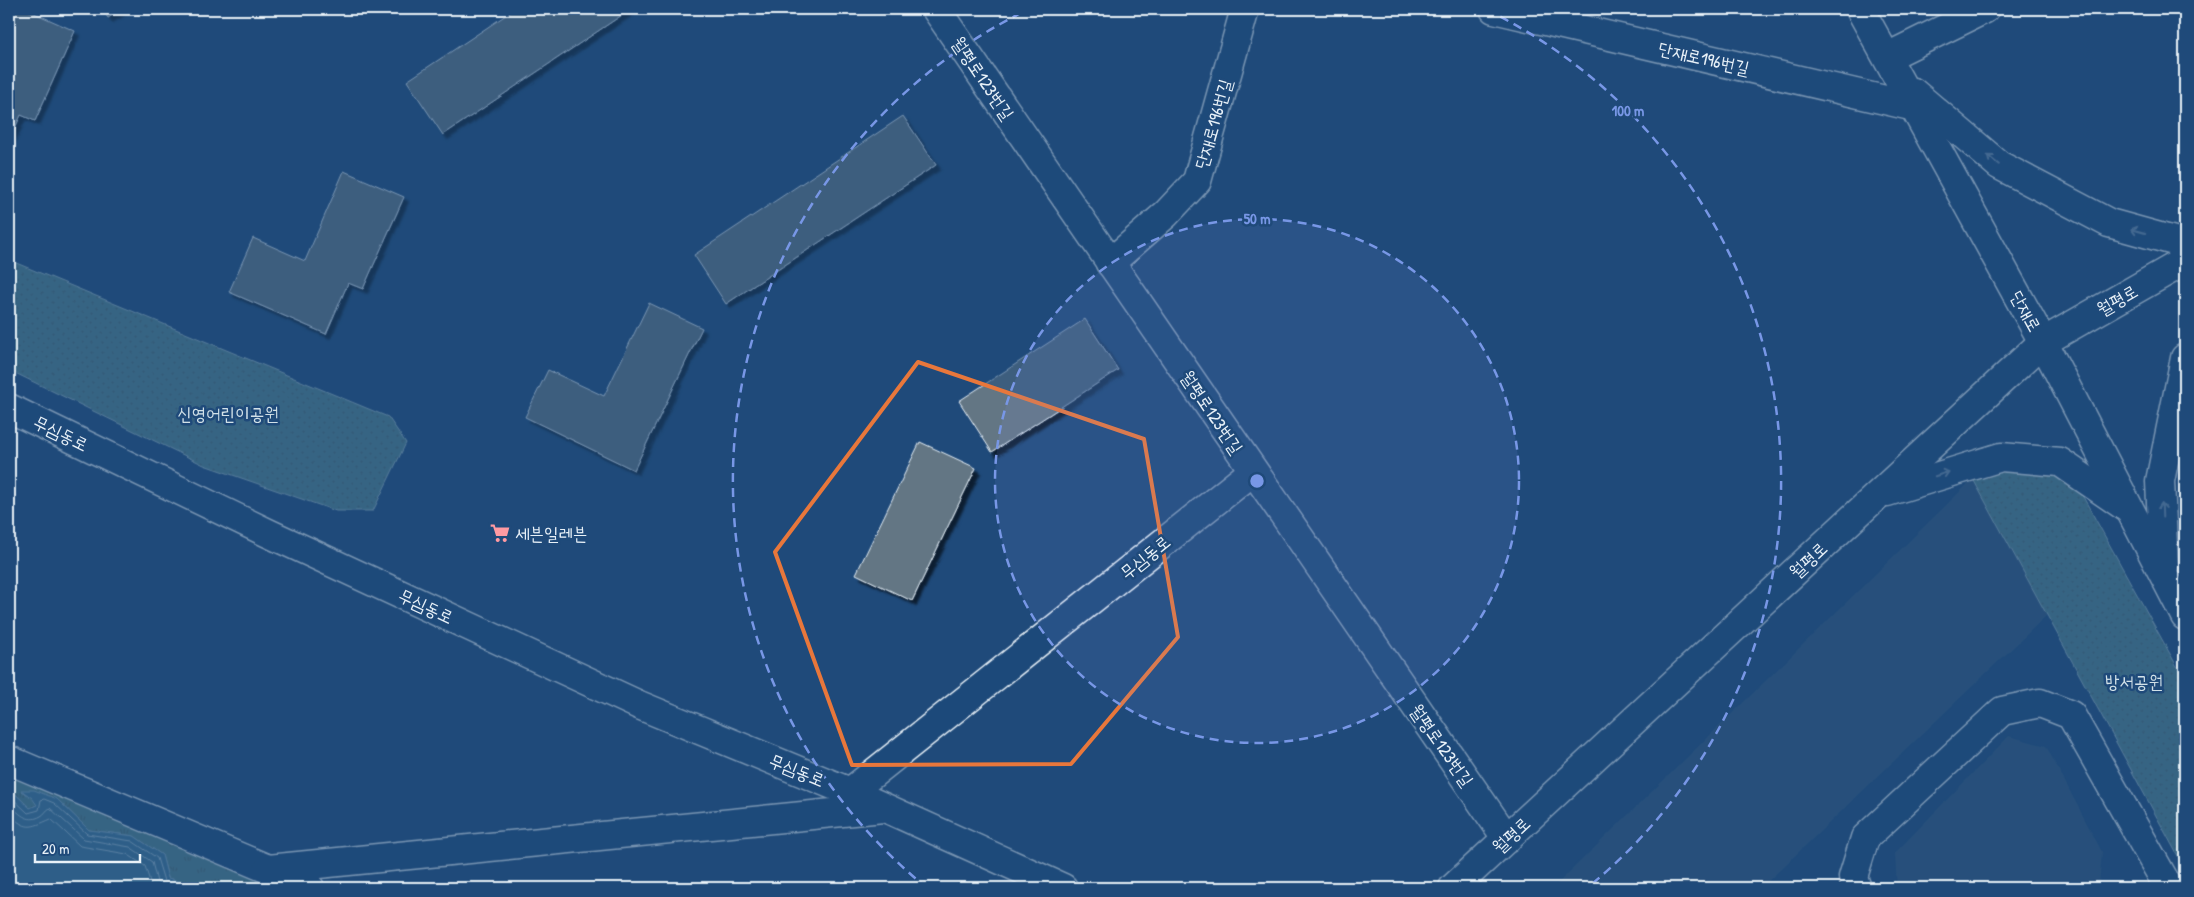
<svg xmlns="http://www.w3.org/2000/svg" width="2194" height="897" font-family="'Patrick Hand','Poor Story',sans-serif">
  <defs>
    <pattern id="grass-tufts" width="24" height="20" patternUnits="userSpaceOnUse" patternTransform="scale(1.25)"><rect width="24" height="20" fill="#53848f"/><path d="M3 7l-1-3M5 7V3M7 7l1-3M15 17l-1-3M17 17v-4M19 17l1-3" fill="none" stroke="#4e6c73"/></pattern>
    <pattern id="park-dots" width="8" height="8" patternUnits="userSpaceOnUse" patternTransform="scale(1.25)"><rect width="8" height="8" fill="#53848f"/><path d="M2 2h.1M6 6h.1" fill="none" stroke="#4e6c73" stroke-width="1.8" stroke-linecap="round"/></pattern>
    <filter id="shadow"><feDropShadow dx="4.5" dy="4.5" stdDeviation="1" flood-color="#0009"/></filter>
  </defs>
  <rect width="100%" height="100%" fill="#1f4a7a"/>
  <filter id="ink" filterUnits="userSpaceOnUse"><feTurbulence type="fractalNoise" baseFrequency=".02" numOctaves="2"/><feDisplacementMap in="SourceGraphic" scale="10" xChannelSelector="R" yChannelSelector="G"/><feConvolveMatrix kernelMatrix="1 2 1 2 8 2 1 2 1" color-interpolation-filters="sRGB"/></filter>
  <g filter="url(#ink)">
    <g fill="#33577d">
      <path d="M1973,479L2047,615L1763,886L1765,888H1553Z"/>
      <path d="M2009,736L2046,746L2102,852L2099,883L2094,888H1897L1895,853Z"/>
    </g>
    <path fill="url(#grass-tufts)" stroke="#9ebac4" d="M9,762L303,888H229L217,885L216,888H199L168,878L162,855L134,836L89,830L57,799L22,791L33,798L37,805L30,808L9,788Z"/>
    <g fill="url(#park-dots)" stroke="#9ebac4">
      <path d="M9,260L388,417L406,443L373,511H336L204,465L9,370Z"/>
      <path d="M1991,467L2051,470L2076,484L2185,681V869L1973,479Z"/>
    </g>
    <path fill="#3f779a" stroke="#83a8c0" d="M9,788L30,808L37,805L32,798L21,790H34L57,799L89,830L134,836L162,855L168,878L199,888H9Z"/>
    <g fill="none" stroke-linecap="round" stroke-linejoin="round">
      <g stroke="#a4c0d2" stroke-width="1">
        <path d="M9,795L28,813L39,810L41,800L44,799L54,803L87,834L132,841L157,858L164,881L183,888"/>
        <path d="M9,804C19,813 27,824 41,816C45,814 46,810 50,808L84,839L130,847L152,862L157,882L164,888"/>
        <path d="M9,814C27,831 30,828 51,819L80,846L127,854L145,866L152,888"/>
      </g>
    </g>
    <g fill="#637684" stroke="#e8f1f8" filter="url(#shadow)">
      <path d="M9,9H25L75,31L35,121L21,115L9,141Z"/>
      <path d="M102,9H123L108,18Z"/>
      <path d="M515,9H631L443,135L407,81Z"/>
      <path d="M903,116L936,165L726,304L694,255Z"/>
      <path d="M344,171L404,197L363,289L348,283L326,334L229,292L253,238L305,261Z"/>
      <path d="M649,303L702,328L634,470L525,417L548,370L604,396Z"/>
      <path d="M1085,319L1118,370L992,452L959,401Z"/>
      <path d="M920,442L976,468L912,601L856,574Z"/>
    </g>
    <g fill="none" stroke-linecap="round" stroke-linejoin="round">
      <defs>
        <g id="street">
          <path d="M936,9L1507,839"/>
          <path d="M1494,9L1915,107"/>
          <path d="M1887,57L1985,9"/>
          <path d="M1110,263L1166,214L1197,181L1245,9"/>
          <path d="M9,760L268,869L310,888"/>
          <path d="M850,792L1252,472"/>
          <path d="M268,869L883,808"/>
          <path d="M1857,888L1853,877L1865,838L2002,711L2040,703L2071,715L2169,888"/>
        </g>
        <g id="secondary">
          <path d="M1860,9L2043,342L2185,616"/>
          <path d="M1913,92L1999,165L2109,223L2185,244"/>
          <path d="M9,408L268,533L639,705L850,792L1063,888"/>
          <path d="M1887,492L2001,457L2060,462L2127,508"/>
          <path d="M2164,567L2160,481L2185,358"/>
          <path d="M1453,888L2043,342L2185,261"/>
        </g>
      </defs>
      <use href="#street" stroke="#e8f1f8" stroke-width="31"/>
      <use href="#secondary" stroke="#e8f1f8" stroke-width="31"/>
      <use href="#street" stroke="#1f4a7a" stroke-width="28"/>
      <use href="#secondary" stroke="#1f4a7a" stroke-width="28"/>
    </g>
    <defs><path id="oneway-shaft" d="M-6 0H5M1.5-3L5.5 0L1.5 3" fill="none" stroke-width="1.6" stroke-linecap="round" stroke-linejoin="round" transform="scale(1.25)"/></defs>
    <g stroke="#6f8dac">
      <use href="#oneway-shaft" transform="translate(1993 160) rotate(-141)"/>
      <use href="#oneway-shaft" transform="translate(2138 231) rotate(-165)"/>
      <use href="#oneway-shaft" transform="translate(1942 474) rotate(-18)"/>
      <use href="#oneway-shaft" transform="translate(2162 510) rotate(-92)"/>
    </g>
  </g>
  <path d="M0 0H2194V897H0ZM918,362L1144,439L1178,637L1071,764L852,765L775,552Z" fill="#1f4a7a" fill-opacity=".55" fill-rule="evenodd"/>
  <path fill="none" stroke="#e8773b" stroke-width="4" stroke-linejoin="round" d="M918,362L1144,439L1178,637L1071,764L852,765L775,552Z"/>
  <circle cx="1257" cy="481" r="262" fill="#7897e6" fill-opacity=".12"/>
  <g fill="none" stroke="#7897e6" stroke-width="2.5" stroke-dasharray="9 6">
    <circle cx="1257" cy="481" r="262"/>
    <path d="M927 888A524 524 0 0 1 1027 10M1487 10A524 524 0 0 1 1587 888"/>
  </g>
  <defs>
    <symbol id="supermarket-bare" viewBox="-9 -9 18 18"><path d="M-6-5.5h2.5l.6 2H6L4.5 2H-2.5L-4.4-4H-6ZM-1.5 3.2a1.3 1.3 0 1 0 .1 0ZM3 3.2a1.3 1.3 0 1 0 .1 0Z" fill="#ff9aa2" stroke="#1f4a7a" stroke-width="2.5" paint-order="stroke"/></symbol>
  </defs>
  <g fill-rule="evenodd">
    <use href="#supermarket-bare" x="486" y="519" width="28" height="28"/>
  </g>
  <g text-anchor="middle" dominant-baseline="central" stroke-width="5" stroke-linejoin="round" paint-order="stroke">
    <g font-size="18" fill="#e8f1f8" stroke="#1f4a7a">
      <text transform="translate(1704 58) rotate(13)">단재로196번길</text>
      <text transform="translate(983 78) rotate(56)">월평로123번길</text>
      <text transform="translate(1213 124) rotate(-74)">단재로196번길</text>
      <text transform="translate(2117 300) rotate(-30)">월평로</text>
      <text transform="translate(2026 311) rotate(61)">단재로</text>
      <text transform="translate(1212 412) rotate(56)">월평로123번길</text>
      <text transform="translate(61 433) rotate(26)">무심동로</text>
      <text transform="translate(1145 557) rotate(-39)">무심동로</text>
      <text transform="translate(1808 560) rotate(-43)">월평로</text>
      <text transform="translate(426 606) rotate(25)">무심동로</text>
      <text transform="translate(1442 745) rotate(55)">월평로123번길</text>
      <text transform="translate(797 770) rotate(22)">무심동로</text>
      <text transform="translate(1511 835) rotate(-43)">월평로</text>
    </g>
    <g font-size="18" fill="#d2e1e8" stroke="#1f4a7a">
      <text x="228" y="413">신영어린이공원</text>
      <text x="2134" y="681">방서공원</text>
    </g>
    <g font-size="18" fill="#e8f1f8" stroke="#1f4a7a" text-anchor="start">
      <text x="515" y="533">세븐일레븐</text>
    </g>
  </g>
  <circle cx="1257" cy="481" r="8" fill="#7897e6" stroke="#1f4a7a" stroke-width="2.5"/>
  <g font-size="15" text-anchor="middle" font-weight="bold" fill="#7897e6" stroke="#1f4a7a" stroke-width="5" stroke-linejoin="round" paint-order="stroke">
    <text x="1628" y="116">100 m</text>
    <text x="1257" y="224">50 m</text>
  </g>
  <rect width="2194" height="897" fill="none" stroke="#1f4a7a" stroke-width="30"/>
  <rect x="15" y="15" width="2164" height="867" fill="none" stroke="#e8f1f8" stroke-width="2" filter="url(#ink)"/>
  <path d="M35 854v8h105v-8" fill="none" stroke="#e8f1f8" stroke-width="2.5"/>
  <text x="42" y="854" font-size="15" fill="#e8f1f8" stroke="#1f4a7a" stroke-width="4" paint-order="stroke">20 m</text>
</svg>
